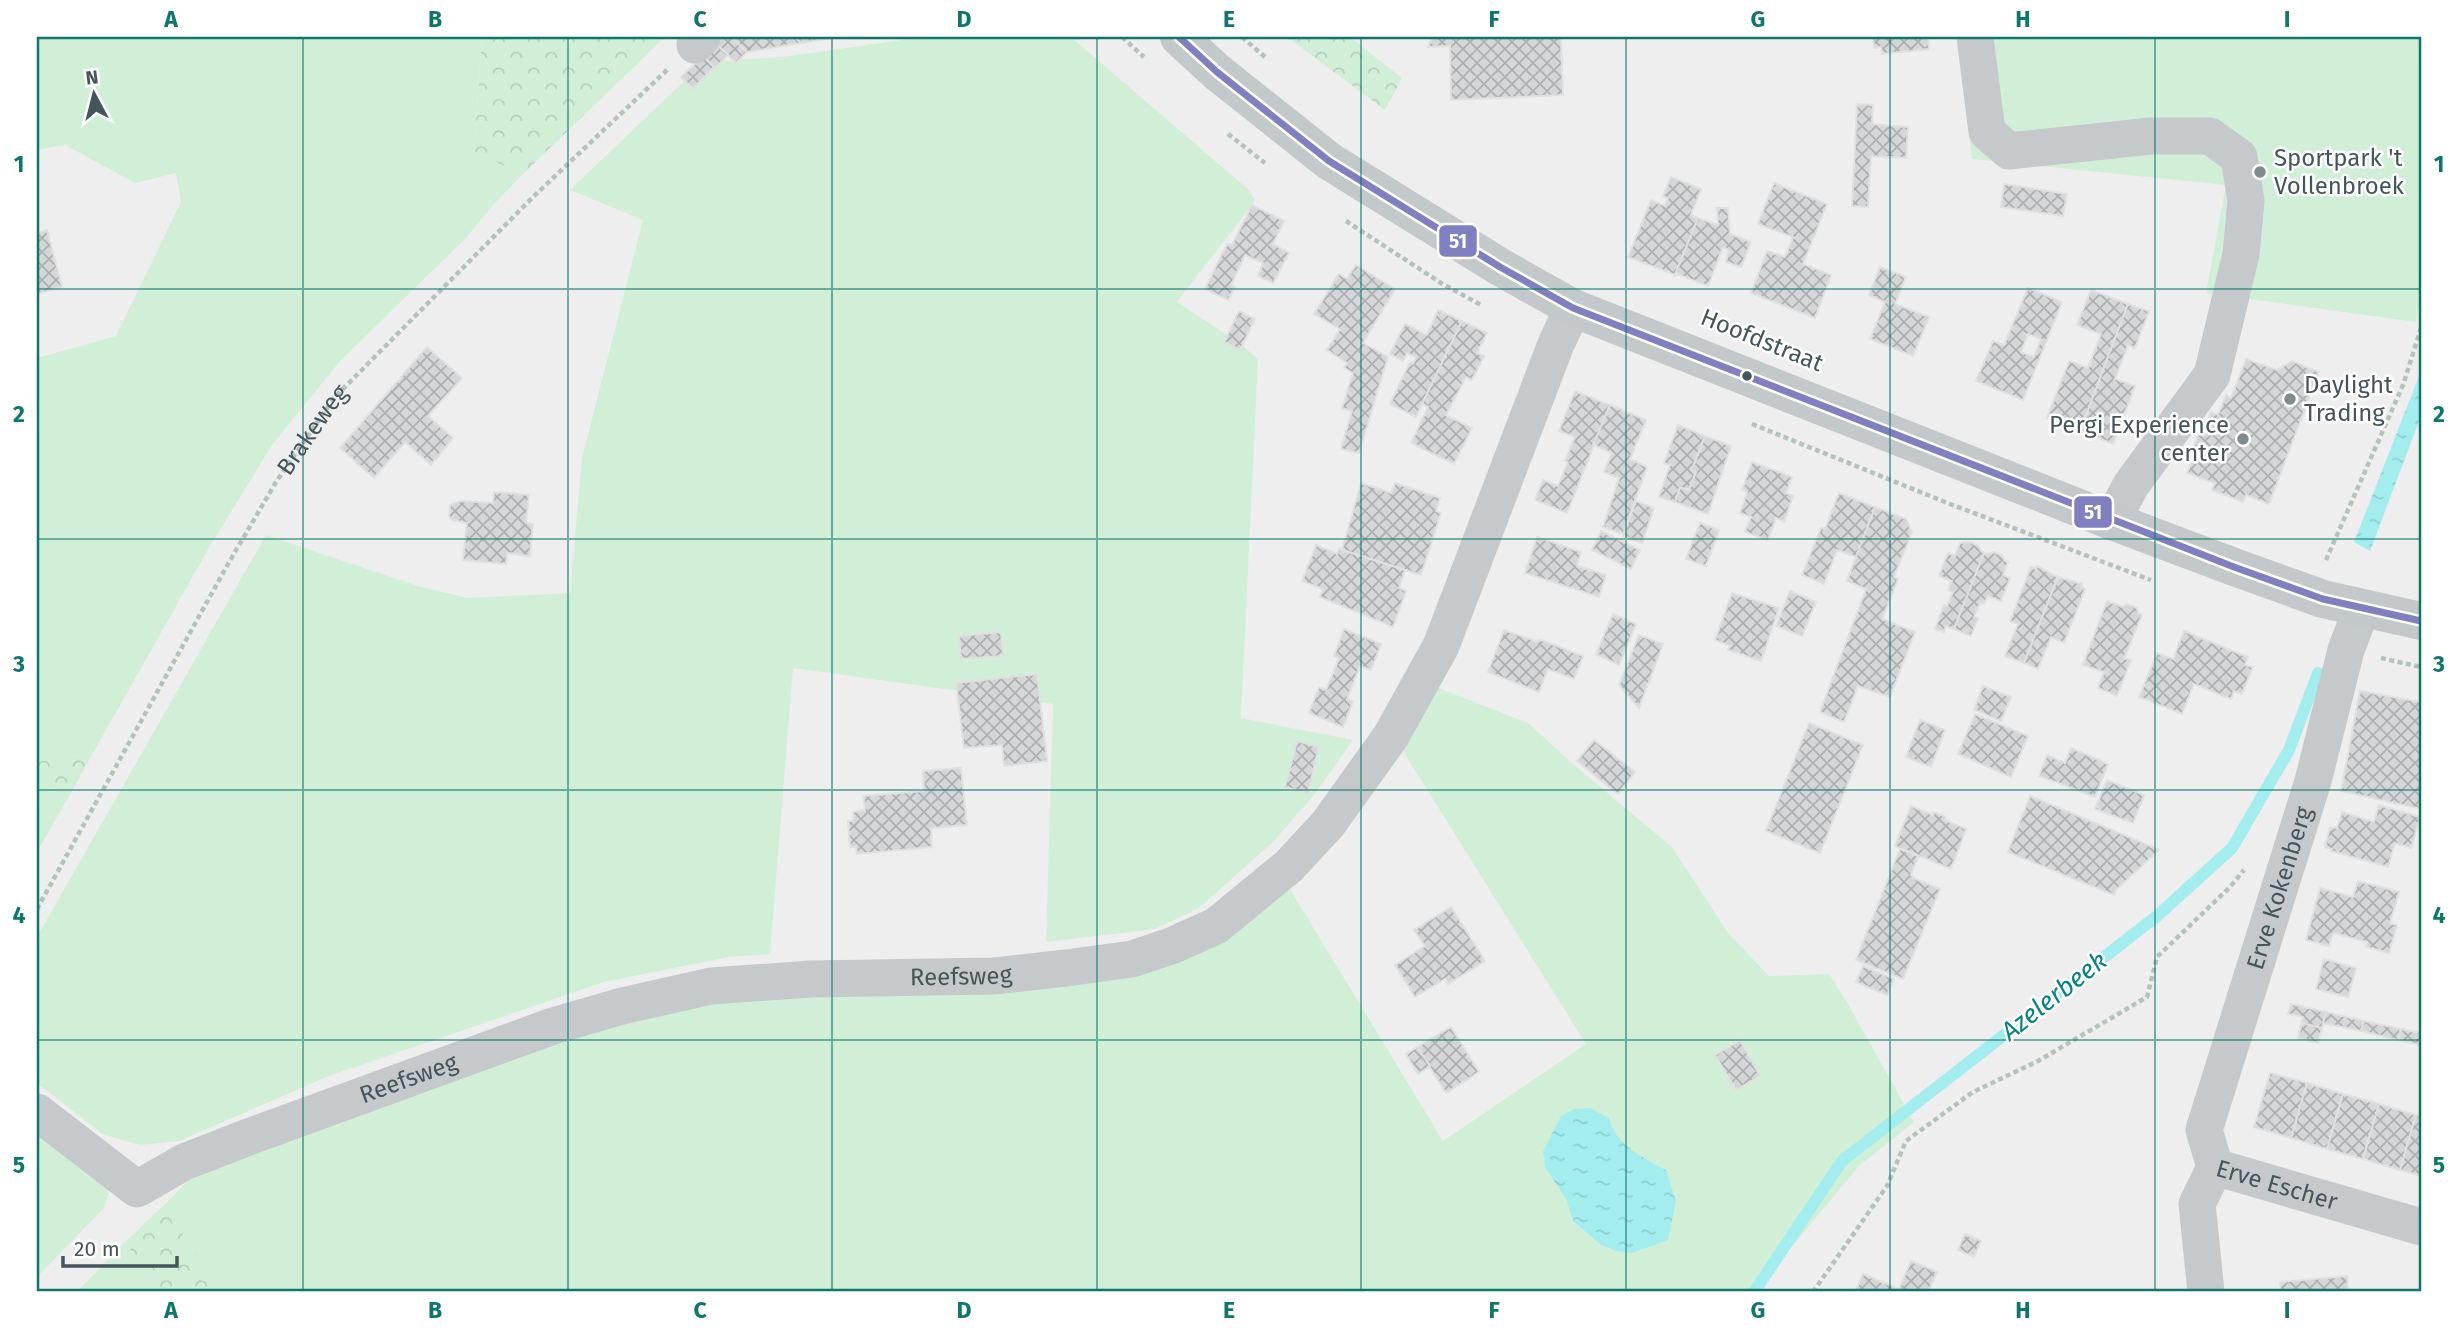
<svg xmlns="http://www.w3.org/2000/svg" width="2458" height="1329" font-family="'Fira Sans',sans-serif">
  <defs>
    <pattern id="forest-crowns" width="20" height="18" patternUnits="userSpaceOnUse" patternTransform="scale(1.75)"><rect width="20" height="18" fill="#d1efd7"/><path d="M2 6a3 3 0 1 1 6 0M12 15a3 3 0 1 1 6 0" fill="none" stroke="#b5cfbb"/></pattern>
    <pattern id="water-ripples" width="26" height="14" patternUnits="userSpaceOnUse" patternTransform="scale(1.75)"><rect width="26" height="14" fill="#a4edef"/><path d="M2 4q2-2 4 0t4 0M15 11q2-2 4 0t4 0" fill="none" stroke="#8fcdcf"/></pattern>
    <pattern id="building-cross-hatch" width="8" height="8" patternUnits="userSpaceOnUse" patternTransform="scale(1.75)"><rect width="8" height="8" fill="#d5d6d7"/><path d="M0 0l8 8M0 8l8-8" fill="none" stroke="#afb0b2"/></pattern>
  </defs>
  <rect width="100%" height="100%" fill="#efeeee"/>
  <g fill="#d1efd7" fill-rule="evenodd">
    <path d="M37,37H482L474,150L522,175L493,205L465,239L341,360L272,445L210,546L93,753L37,762V358L116,336L181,202L176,173L135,183L65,145L37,150Z"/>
    <path d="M924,37H1071L1250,191L1255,201L1177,302L1238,342L1258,359L1241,718L1353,740L1314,795L1274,841L1199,908L1155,929L1046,942L1053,704L793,668L770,954L729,957L604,982L329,1076L179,1141L140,1145L104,1135L37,1083V937L266,535L418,586L467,598L570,593L582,458L643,220L570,190L704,62L782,57Z"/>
    <path d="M1958,37H2421V295L2416,322L2206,293L2226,185L1972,159Z"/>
    <path d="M1428,684L1528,723L1573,764L1672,847L1728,933L1769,976L1829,974L1848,1004L1914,1122L1859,1166L1774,1268L1759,1292H220L164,1205L189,1180L424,1078L728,994L1113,970L1285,881L1443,1141L1586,1044L1398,743ZM1612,1128L1628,1149L1666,1170L1573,1221L1566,1199Z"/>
    <path d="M76,784L37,852V790Z"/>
    <path d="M37,1129L105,1181L108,1194L105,1207L37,1277Z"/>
    <path d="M124,1243L144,1264L161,1292H77Z"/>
  </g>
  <g fill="url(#forest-crowns)">
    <path d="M482,37H665L522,175L474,151Z"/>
    <path d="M1287,37H1350L1402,78L1385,110Z"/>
    <path d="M93,753L76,784L37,790V762Z"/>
    <path d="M164,1205L220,1292H161L144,1264L124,1243Z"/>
  </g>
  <g fill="url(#water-ripples)">
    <path d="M2421,371V416L2370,551L2354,542Z"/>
    <path d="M1590,1108L1609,1118C1617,1146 1642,1157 1666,1170L1676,1201L1668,1240L1632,1253L1616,1251L1601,1245L1573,1221L1566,1199L1545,1167L1543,1151L1561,1116L1574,1109Z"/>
  </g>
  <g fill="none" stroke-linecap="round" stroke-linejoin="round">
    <path stroke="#a4edef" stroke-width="12" d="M1754,1292L1842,1161L2157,916L2232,848L2289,750L2318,673"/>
  </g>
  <g fill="url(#building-cross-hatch)" stroke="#e0e0e1" stroke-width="2" fill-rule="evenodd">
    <path d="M717,37H731L747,52L736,63L713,41Z"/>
    <path d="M731,37H795L801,43L747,52Z"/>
    <path d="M795,37H838L801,43Z"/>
    <path d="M1432,37H1561L1563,95L1451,100L1450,46L1428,47Z"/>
    <path d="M1873,37H1928L1929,49L1882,54L1881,47L1874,48Z"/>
    <path d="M716,44L728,55L715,68L703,56Z"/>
    <path d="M703,56L714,67L693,89L681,77Z"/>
    <path d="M1857,104L1873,105L1872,124L1908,127L1906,158L1871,156L1868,207L1852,206Z"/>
    <path d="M1671,177L1701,189L1691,215L1698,218L1675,275L1628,257L1651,200L1665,206L1668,198L1663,196Z"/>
    <path d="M1774,183L1827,204L1803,264L1831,275L1815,318L1751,293L1767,251L1785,257L1793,237L1758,224Z"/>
    <path d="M2004,184L2067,194L2063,216L2001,207Z"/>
    <path d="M1252,205L1284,221L1273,244L1289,253L1273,283L1258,276L1263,263L1245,255L1231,285L1235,287L1228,300L1205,289L1227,244L1232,245Z"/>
    <path d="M1717,208H1728L1730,234L1751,242L1741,267L1726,262L1729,250L1723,247L1708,286L1677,274L1675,275L1698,218L1718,225Z"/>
    <path d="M47,230L62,287L37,294V233Z"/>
    <path d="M1356,265L1395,289L1363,343L1388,357L1359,453L1341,449L1352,411L1342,408L1353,373L1344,368L1347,363L1327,350L1340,329L1314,314L1339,274L1347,279Z"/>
    <path d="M1880,267L1906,277L1895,304L1929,317L1913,356L1870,339L1885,302L1869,295Z"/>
    <path d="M2028,288L2062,302L2023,400L1976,381L1993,341L2004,345ZM2028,334L2041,339L2034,357L2021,352Z"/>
    <path d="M2091,290L2128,304L2080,431L2047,418L2069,361L2088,368L2101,334L2077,325Z"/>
    <path d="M2128,304L2149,311L2135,348L2128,345L2115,379L2135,386L2113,444L2080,431Z"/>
    <path d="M1438,310L1462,321L1416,417L1390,404L1410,362L1413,364L1416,357L1407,353L1403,361L1390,354L1405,324L1427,335Z"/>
    <path d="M1239,311L1255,319L1240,350L1224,342Z"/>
    <path d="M1462,321L1487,333L1477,353L1484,356L1472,380L1466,377L1446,415L1472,428L1454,464L1411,443L1428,407L1422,404Z"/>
    <path d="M427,347L462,378L428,416L453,438L431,465L405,442L374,478L340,448Z"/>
    <path d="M2246,359L2277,370L2292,361L2319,372L2269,504L2246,495L2243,502L2212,490L2215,483L2187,473L2196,451L2194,446L2198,434L2205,429L2211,412L2218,415L2226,395L2231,398Z"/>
    <path d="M1575,391L1610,405L1567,513L1535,500L1543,480L1558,486L1568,462L1565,461L1575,437L1559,431Z"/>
    <path d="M1610,405L1646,420L1630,459L1647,467L1623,534L1603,527L1619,478L1604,472L1612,453L1593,445Z"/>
    <path d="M1678,425L1705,436L1692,470L1696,472L1689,490L1680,488L1675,502L1659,497L1670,465L1664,463Z"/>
    <path d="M1705,436L1731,446L1708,514L1675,502L1680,488L1689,490L1696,472L1692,470Z"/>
    <path d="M1752,462L1792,477L1786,493L1793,496L1784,522L1776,518L1768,540L1745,532L1751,517L1740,513L1747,492L1742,490Z"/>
    <path d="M1361,483L1391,493L1395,483L1440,498L1436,511L1441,513L1421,575L1342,550Z"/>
    <path d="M494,492L529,495L526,523L533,524L530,556L507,553L506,564L463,560L467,523L452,520L449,516L450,505L460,501L493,503Z"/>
    <path d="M1839,493L1875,507L1847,581L1856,557L1837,550L1824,584L1802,575L1821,528L1825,529Z"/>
    <path d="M1636,501L1654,508L1642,543L1623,536Z"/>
    <path d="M1875,507L1906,519L1912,532L1894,577L1898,579L1882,619L1915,632L1890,697L1858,686L1844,722L1820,712L1866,589L1847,581Z"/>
    <path d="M1700,523L1719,530L1706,566L1686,559Z"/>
    <path d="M1601,531L1640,550L1631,569L1592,550Z"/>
    <path d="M1537,537L1581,552L1577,566L1606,575L1599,597L1525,573Z"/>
    <path d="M1970,542L1978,546L1981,551L1984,553L1954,629L1946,626L1944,632L1935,629L1944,605L1947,606L1953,592L1948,590L1952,581L1939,576L1948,553L1955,556L1960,543Z"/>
    <path d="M1316,545L1337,554L1339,549L1405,570L1399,588L1406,591L1393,627L1320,597L1323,589L1302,581Z"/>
    <path d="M1993,552L2002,555L2004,560L2008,562L2003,575L2010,578L2001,601L1988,596L1984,604L1980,603L1974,617L1978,618L1971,636L1954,629L1984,553L1988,554Z"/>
    <path d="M2037,566L2058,577L2024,663L2005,656L2018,624L2010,621L2031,567L2036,569Z"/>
    <path d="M2058,577L2082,584L2081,587L2085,589L2064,643L2051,637L2038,669L2024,663Z"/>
    <path d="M1790,591L1816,602L1802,636L1776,626Z"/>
    <path d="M1732,593L1779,608L1761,661L1728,650L1730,646L1715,640Z"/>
    <path d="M2107,601L2123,607L2127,604L2137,608L2138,613L2142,615L2124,658L2131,660L2117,696L2098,688L2104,672L2083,665Z"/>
    <path d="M1613,614L1636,624L1619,665L1596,654Z"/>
    <path d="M1344,629L1381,644L1371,670L1360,666L1347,699L1353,701L1343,727L1309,713L1319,687L1326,690L1339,658L1334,656Z"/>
    <path d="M1504,630L1538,642L1539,639L1583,656L1574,679L1548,669L1539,692L1488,672Z"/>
    <path d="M2184,631L2248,657L2245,665L2253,667L2242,694L2234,691L2231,699L2194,684L2182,714L2139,697L2157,653L2173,659Z"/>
    <path d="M1001,632L1003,656L961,659L959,636Z"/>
    <path d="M1639,635L1663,644L1639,708L1619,685Z"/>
    <path d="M1037,674L1047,761L1004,766L1002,745L964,748L956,683Z"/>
    <path d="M1983,686L2011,697L2001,721L1974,710Z"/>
    <path d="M2360,691L2421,702V809L2341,791Z"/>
    <path d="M1975,714L2028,736L2011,777L1958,754Z"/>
    <path d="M1920,720L1945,730L1931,767L1906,757Z"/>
    <path d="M1809,723L1863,745L1820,853L1766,831Z"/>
    <path d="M1594,740L1635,772L1618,794L1577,761Z"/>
    <path d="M1297,741L1319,747L1308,793L1285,787Z"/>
    <path d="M2071,748L2108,764L2095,797L2039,776L2047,755L2065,763Z"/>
    <path d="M961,768L967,825L931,828L932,847L857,854L856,847H850L848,821H853V812L865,810L863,796L924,791L923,771Z"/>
    <path d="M2107,780L2144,795L2133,823L2095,809Z"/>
    <path d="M2030,796L2136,840L2159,850L2116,890L2114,895L2008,852Z"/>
    <path d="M2379,805L2420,817L2411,848L2395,843L2388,867L2331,851L2332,849L2325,847L2330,827L2337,828L2342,812L2374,822Z"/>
    <path d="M1911,806L1933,815L1934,812L1946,817L1945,820L1966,829L1951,869L1895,846Z"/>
    <path d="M1900,849L1918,856L1911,875L1913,876V878L1940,889L1903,979L1856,960Z"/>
    <path d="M2358,881L2399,892L2390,923L2397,925L2389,953L2366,947L2367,942L2333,933L2329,946L2306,940L2320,888L2353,897Z"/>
    <path d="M1451,907L1485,961L1448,984L1445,979L1415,997L1395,965L1425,946L1414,930Z"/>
    <path d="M2324,959L2356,968L2348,997L2316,989Z"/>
    <path d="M1863,966L1894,979L1887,995L1856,982Z"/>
    <path d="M2291,1004L2326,1012L2320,1037L2299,1032L2303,1017L2288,1014Z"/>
    <path d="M2326,1012L2364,1021L2361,1031L2323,1023Z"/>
    <path d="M2364,1021L2401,1029L2398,1040L2361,1031Z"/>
    <path d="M2302,1023L2322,1028L2318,1043L2298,1038Z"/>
    <path d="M1451,1027L1479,1072L1446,1093L1417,1047Z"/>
    <path d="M2401,1029L2421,1033V1045L2398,1040Z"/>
    <path d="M1740,1040L1760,1076L1736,1090L1715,1055Z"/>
    <path d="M1417,1047L1430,1066L1418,1074L1406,1054Z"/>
    <path d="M2270,1073L2307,1083L2291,1138L2254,1127Z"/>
    <path d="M2307,1083L2343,1094L2327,1149L2291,1138Z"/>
    <path d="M2343,1094L2379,1104L2363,1159L2327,1149Z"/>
    <path d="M2379,1104L2416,1115L2400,1170L2363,1159Z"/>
    <path d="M2416,1115L2421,1116V1176L2400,1170Z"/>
    <path d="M1965,1234L1981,1241L1974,1257L1958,1250Z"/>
    <path d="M1911,1261L1937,1272L1928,1292H1855L1863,1274L1899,1289Z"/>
    <path d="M2347,1276L2348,1292H2281L2280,1282Z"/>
  </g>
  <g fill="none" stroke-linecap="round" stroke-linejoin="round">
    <g stroke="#b4c2bb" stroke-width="4.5" stroke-dasharray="5 3.5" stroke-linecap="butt">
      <path d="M1122,37L1144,57"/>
      <path d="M1242,37L1265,57"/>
      <path d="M1228,134L1265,163"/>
      <path d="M1346,221L1441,283L1481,305"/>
      <path d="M1752,424L1950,504L2151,580"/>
      <path d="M2326,560L2403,385L2421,328"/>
      <path d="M2381,658L2421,667"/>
      <path id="s1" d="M37,909L228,564L276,482L334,398L532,198L668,69"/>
      <path d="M1813,1292L1887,1186L1906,1141L1973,1092L2038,1061L2147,997L2157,957L2230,887L2244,870"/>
    </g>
    <g stroke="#c5c9cb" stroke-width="37">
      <path d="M1975,37L1987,132L2009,151L2151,136H2210L2239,157L2246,201L2241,254L2212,375L2131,485L2112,521"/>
      <path d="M695,45L702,37"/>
      <path id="s2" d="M37,1112L137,1189L184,1162L251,1136L553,1026L622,1006L711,986L811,979L994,976L1066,968L1132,959L1171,946L1216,926L1289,866L1328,824L1391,736L1441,646L1556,344L1573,308"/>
      <path id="s3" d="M2215,1167L2204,1130L2313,781L2346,650L2362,608"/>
      <path id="s4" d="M2206,1292L2197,1204L2215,1167L2421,1227"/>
    </g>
    <path stroke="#c3c8ca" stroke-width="38" d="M1179,37L1217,72L1329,161L1500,267L1573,308L2112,521L2234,567L2323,599L2421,621"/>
    <defs>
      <path id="bus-1" d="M1179,37L1217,72L1329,161L1500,267L1573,308L2234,567L2323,599L2421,621"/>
    </defs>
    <use href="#bus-1" stroke="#fff" stroke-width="12"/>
    <use href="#bus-1" stroke="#8080c0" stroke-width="7"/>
  </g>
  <path fill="none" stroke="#0f766e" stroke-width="2" stroke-opacity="0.55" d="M303,37V1292M568,37V1292M832,37V1292M1097,37V1292M1361,37V1292M1626,37V1292M1890,37V1292M2155,37V1292M37,289H2421M37,539H2421M37,790H2421M37,1040H2421"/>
  <g fill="#808b8f" stroke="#fff" stroke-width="2.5">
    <circle cx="2260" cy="172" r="7"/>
    <circle cx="2290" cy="399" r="7"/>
    <circle cx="2243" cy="439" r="7"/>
  </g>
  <circle fill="#45555c" stroke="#fff" stroke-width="2.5" cx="1747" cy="376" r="6"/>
  <g text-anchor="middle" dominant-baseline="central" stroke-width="5" stroke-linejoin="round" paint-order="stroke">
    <g font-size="24" fill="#45555c" stroke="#fff" text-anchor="start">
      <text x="2274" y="158">Sportpark 't<tspan x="2274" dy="28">Vollenbroek</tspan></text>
      <text x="2304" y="385">Daylight<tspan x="2304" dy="28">Trading</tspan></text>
      <text x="2229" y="425" text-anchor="end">Pergi Experience<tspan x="2229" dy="28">center</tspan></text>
    </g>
    <g font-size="24" fill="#45555c" stroke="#fff">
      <text transform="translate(1762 340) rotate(22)">Hoofdstraat</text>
      <text stroke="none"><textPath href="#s1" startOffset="553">Brakeweg</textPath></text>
      <text stroke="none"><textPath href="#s3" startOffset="292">Erve Kokenberg</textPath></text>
      <text stroke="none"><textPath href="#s2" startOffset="987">Reefsweg</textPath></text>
      <text stroke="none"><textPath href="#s2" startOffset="420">Reefsweg</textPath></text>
      <text stroke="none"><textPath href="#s4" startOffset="194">Erve Escher</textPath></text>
    </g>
    <g font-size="26" font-style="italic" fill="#098286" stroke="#fff">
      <text transform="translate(2054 996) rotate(-38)">Azelerbeek</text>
    </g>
  </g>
  <g stroke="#fff" stroke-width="2.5">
    <rect x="1438" y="224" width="40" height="34" rx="7" fill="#8080c0"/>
    <rect x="2073" y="495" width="40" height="34" rx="7" fill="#8080c0"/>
  </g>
  <g font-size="19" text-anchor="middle" font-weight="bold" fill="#fff">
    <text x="1458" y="248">51</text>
    <text x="2093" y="519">51</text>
  </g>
  <rect width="2458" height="1329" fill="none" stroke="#ffffff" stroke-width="77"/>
  <g transform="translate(94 94) rotate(353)" stroke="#ffffff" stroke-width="5" paint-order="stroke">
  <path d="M0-5L12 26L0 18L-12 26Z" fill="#45555c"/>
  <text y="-10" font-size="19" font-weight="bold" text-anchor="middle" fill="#45555c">N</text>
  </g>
  <path d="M63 1256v10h114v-10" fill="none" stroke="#45555c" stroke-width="3.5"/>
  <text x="74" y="1256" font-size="21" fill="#45555c" stroke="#ffffff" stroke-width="5" paint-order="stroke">20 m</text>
  <rect x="38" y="38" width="2382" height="1252" fill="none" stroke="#0f766e" stroke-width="2.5"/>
  <g font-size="23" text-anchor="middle" font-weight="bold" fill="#0f766e">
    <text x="171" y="27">A</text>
    <text x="435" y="27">B</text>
    <text x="700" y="27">C</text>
    <text x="964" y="27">D</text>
    <text x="1229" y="27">E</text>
    <text x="1494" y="27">F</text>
    <text x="1758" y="27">G</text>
    <text x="2023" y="27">H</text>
    <text x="2287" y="27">I</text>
    <text x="19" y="172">1</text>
    <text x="2439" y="172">1</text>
    <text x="19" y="422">2</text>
    <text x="2439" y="422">2</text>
    <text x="19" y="672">3</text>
    <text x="2439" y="672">3</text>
    <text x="19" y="923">4</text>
    <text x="2439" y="923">4</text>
    <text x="19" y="1173">5</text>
    <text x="2439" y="1173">5</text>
    <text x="171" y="1318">A</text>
    <text x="435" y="1318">B</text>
    <text x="700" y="1318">C</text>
    <text x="964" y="1318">D</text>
    <text x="1229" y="1318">E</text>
    <text x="1494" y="1318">F</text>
    <text x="1758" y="1318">G</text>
    <text x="2023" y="1318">H</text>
    <text x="2287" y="1318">I</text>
  </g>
</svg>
